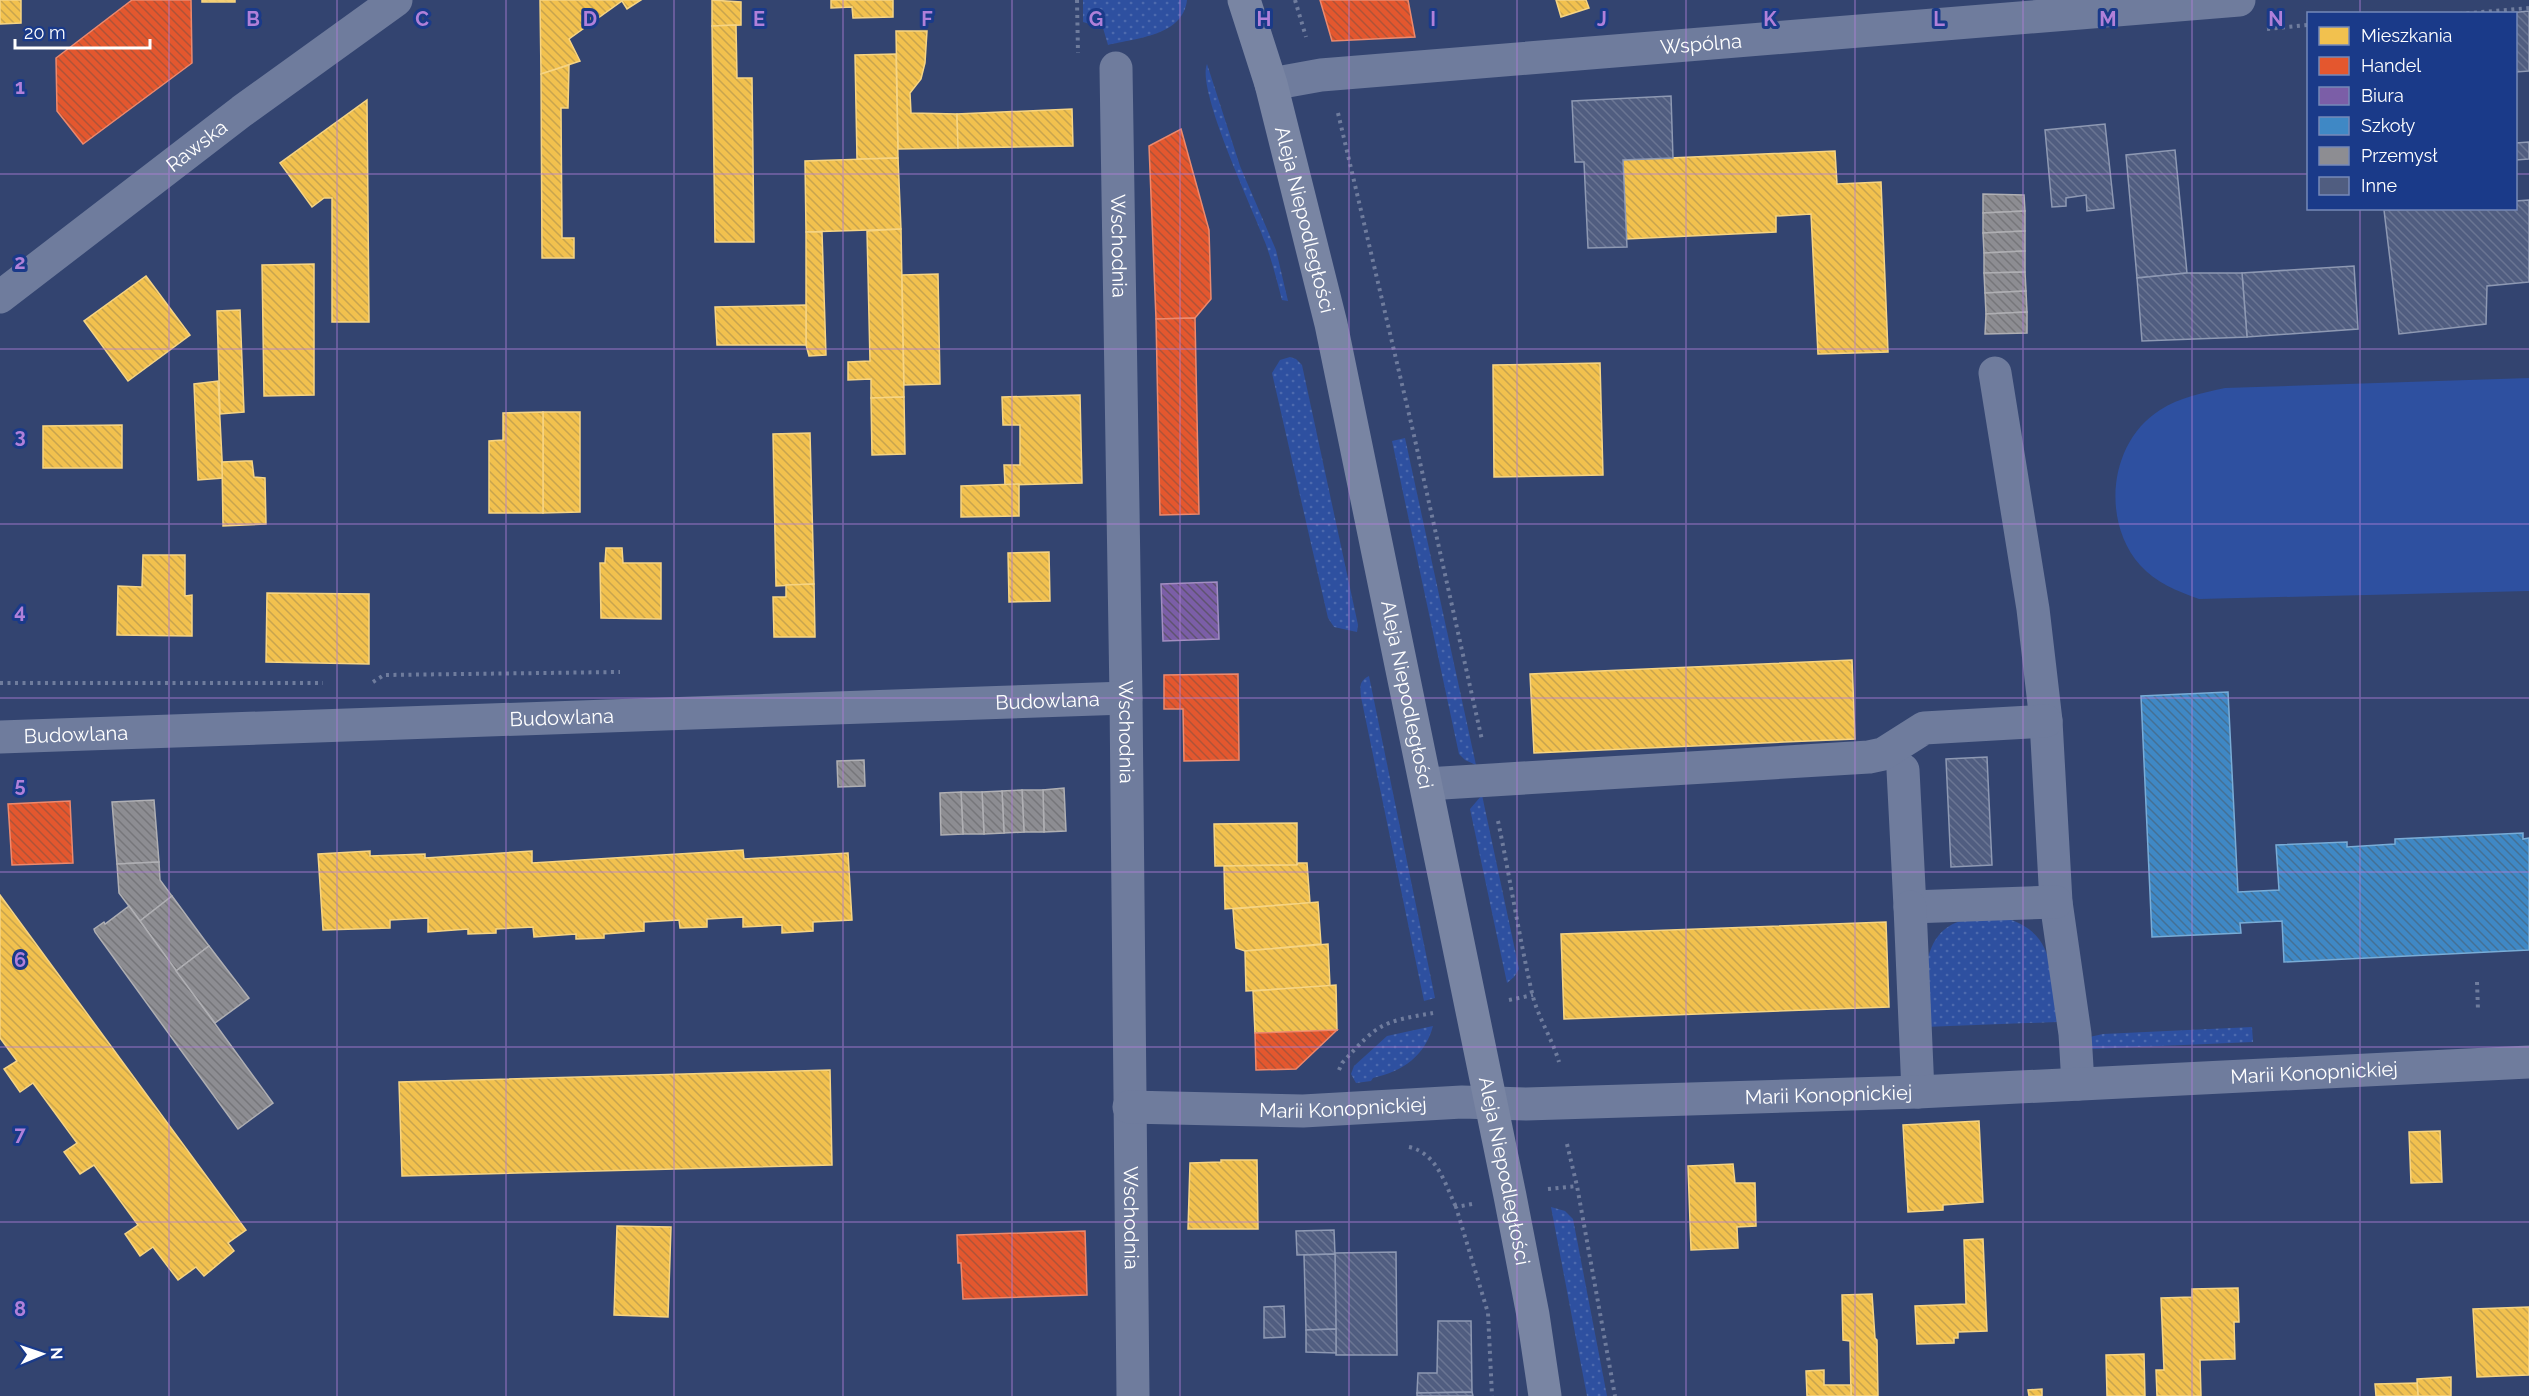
<svg xmlns="http://www.w3.org/2000/svg" width="2529" height="1396" font-family="Raleway,sans-serif">
  <defs>
    <pattern id="grass-dots" width="8" height="8" patternUnits="userSpaceOnUse" patternTransform="scale(1.5)"><rect width="8" height="8" fill="#2e50a0"/><path d="M2 2h.1M6 6h.1" fill="none" stroke="#4d6aae" stroke-width="1.8" stroke-linecap="round"/></pattern>
    <pattern id="homes-back-hatch" width="6" height="6" patternUnits="userSpaceOnUse" patternTransform="scale(1.5)"><rect width="6" height="6" fill="#f2c14e"/><path d="M-1 5l2 2M0 0l6 6M5-1l2 2" fill="none" stroke="#c8a44e"/></pattern>
    <pattern id="shops-back-hatch" width="6" height="6" patternUnits="userSpaceOnUse" patternTransform="scale(1.5)"><rect width="6" height="6" fill="#e4572e"/><path d="M-1 5l2 2M0 0l6 6M5-1l2 2" fill="none" stroke="#af5338"/></pattern>
    <pattern id="offices-back-hatch" width="6" height="6" patternUnits="userSpaceOnUse" patternTransform="scale(1.5)"><rect width="6" height="6" fill="#7b5ea7"/><path d="M-1 5l2 2M0 0l6 6M5-1l2 2" fill="none" stroke="#5f5370"/></pattern>
    <pattern id="schools-back-hatch" width="6" height="6" patternUnits="userSpaceOnUse" patternTransform="scale(1.5)"><rect width="6" height="6" fill="#3f88c5"/><path d="M-1 5l2 2M0 0l6 6M5-1l2 2" fill="none" stroke="#447095"/></pattern>
    <pattern id="industry-back-hatch" width="6" height="6" patternUnits="userSpaceOnUse" patternTransform="scale(1.5)"><rect width="6" height="6" fill="#8d8d92"/><path d="M-1 5l2 2M0 0l6 6M5-1l2 2" fill="none" stroke="#76767a"/></pattern>
    <pattern id="building-back-hatch" width="6" height="6" patternUnits="userSpaceOnUse" patternTransform="scale(1.5)"><rect width="6" height="6" fill="#505d80"/><path d="M-1 5l2 2M0 0l6 6M5-1l2 2" fill="none" stroke="#6a7593"/></pattern>
  </defs>
  <rect width="100%" height="100%" fill="#334470"/>
  <g fill="url(#grass-dots)">
    <path d="M1083,0H1187C1183,36 1136,38 1108,45L1103,28L1083,22Z"/>
    <path d="M1207,64L1240,166L1276,250L1288,301L1282,300C1277,281 1272,261 1265,242C1254,211 1196,90 1207,64Z"/>
    <path d="M1290,357L1296,359L1302,365L1358,625L1357,632L1334,627L1328,618L1272,373L1280,360Z"/>
    <path d="M1405,438L1476,765L1465,760L1459,754L1392,441Z"/>
    <path d="M1369,676L1435,998L1424,1001L1361,697C1360,687 1359,681 1369,676Z"/>
    <path d="M1482,795L1519,969L1514,977L1507,983L1470,809Z"/>
    <path d="M2005,918C2058,933 2050,975 2057,1022L1924,1027C1926,987 1916,929 1968,919C1980,916 1993,918 2005,918Z"/>
    <path d="M1433,1026C1425,1056 1403,1071 1373,1078L1371,1081L1356,1083L1351,1074L1354,1066L1387,1036Z"/>
    <path d="M2252,1027L2253,1042L2091,1049L2085,1038L2103,1034Z"/>
    <path d="M1551,1207L1565,1211L1573,1219L1607,1396H1587Z"/>
  </g>
  <path fill="#2e50a0" d="M2529,378V591L2199,599C2177,591 2156,583 2140,565C2101,521 2109,442 2160,410C2180,397 2203,393 2225,388Z"/>
  <g fill="url(#homes-back-hatch)" stroke="#f6d483" stroke-width="1.5">
    <path d="M0,0H21V23L0,24Z"/>
    <rect x="202" y="0" width="33" height="2"/>
    <path d="M540,0H641L627,9L622,1L569,39L580,61L541,74Z"/>
    <path d="M712,0L741,2V25L712,26Z"/>
    <path d="M831,0H893V17L853,18L852,7L831,8Z"/>
    <path d="M1556,0H1586L1589,8L1561,17Z"/>
    <path d="M736,25L737,78H752L754,242H715L712,26Z"/>
    <path d="M896,31H927L925,63L921,79L910,93L911,113L957,114L958,148L898,149Z"/>
    <path d="M896,54L898,158L857,159L855,55Z"/>
    <path d="M569,65L568,108H561L562,238H574V258H542L541,74Z"/>
    <path d="M367,100L369,322H332V198H324L312,207L280,163Z"/>
    <path d="M1072,109L1073,146L958,148L957,114Z"/>
    <path d="M1835,151L1837,184L1881,182L1888,352L1818,354L1811,214L1776,216V232L1626,239L1623,160Z"/>
    <path d="M898,158L901,229L806,232L805,161Z"/>
    <path d="M901,229L904,397L871,398V379L848,380V362L870,361L867,231Z"/>
    <path d="M806,232H822L826,355L809,356L806,345Z"/>
    <path d="M314,264V395L264,396L262,265Z"/>
    <path d="M938,274L940,384L904,385L902,275Z"/>
    <path d="M146,276L190,335L128,381L84,321Z"/>
    <path d="M806,305V345H717L715,307Z"/>
    <path d="M240,310L244,412L220,414L217,311Z"/>
    <path d="M1600,363L1603,475L1494,477L1493,365Z"/>
    <path d="M218,381L223,478L198,480L194,384Z"/>
    <path d="M1080,395L1082,483L1005,485L1004,465H1020V425H1003L1002,397Z"/>
    <path d="M904,397L905,454L872,455L871,398Z"/>
    <path d="M543,412H580V512L543,513Z"/>
    <path d="M543,412V513H489V441L503,440V413Z"/>
    <path d="M122,425V468H43V426Z"/>
    <path d="M810,433L814,584L776,586L773,434Z"/>
    <path d="M246,461H252L254,477L265,478L266,524L223,526L222,462Z"/>
    <path d="M1019,484V516L961,517V486Z"/>
    <path d="M606,548H622L623,563H661V619L601,618L600,563H605Z"/>
    <path d="M1049,552L1050,601L1009,602L1008,553Z"/>
    <path d="M143,555H185V596L192,595V636L117,635L118,586L142,587Z"/>
    <path d="M814,584L815,637H774L773,597H786V585Z"/>
    <path d="M267,593L369,594V664L266,662Z"/>
    <path d="M1852,660L1855,739L1534,753L1530,674Z"/>
    <path d="M1297,823V865L1215,866L1214,824Z"/>
    <path d="M743,850L744,859L848,853L852,920L813,922V931L782,933V925L743,927V917L707,919V927L680,928L679,920L644,922V931L604,934V938L576,939V934L534,937L533,927L496,929V933L468,934V929L428,932V918L390,920V928L323,930L318,854L370,851V856L425,854V858L532,851V863Z"/>
    <path d="M1298,863H1307L1310,903L1225,909L1224,866L1297,865Z"/>
    <path d="M0,895L246,1230L228,1243L234,1251L204,1276L196,1267L178,1280L153,1247L140,1256L125,1234L138,1225L94,1165L80,1174L64,1152L77,1143L33,1083L20,1092L4,1069L17,1061L0,1038Z"/>
    <path d="M1318,902L1321,944L1245,951L1236,948L1233,909Z"/>
    <path d="M1886,922L1889,1007L1564,1019L1561,934Z"/>
    <path d="M1328,944L1330,986L1246,991L1245,951Z"/>
    <path d="M1336,985L1337,1030L1255,1033L1253,991Z"/>
    <path d="M830,1070L832,1165L402,1176L399,1082Z"/>
    <path d="M1979,1121L1983,1202L1943,1205V1210L1908,1212L1903,1125Z"/>
    <path d="M2440,1131L2442,1182L2411,1183L2409,1132Z"/>
    <path d="M1221,1160H1257L1258,1229H1188L1190,1163L1221,1162Z"/>
    <path d="M1733,1164L1735,1183H1755L1756,1226L1737,1227L1738,1248L1691,1250L1688,1166Z"/>
    <path d="M617,1226L671,1227L668,1317L614,1315Z"/>
    <path d="M1983,1239L1987,1331L1958,1332V1338H1954V1343L1917,1344L1915,1306L1966,1304L1964,1240Z"/>
    <path d="M2238,1288L2239,1322H2234L2235,1359L2200,1360L2201,1396H2157L2156,1370H2164L2161,1298L2192,1297V1289Z"/>
    <path d="M1872,1294L1875,1338L1877,1340L1878,1396H1851L1850,1341L1843,1340L1842,1295Z"/>
    <path d="M2529,1307V1375L2477,1377L2473,1309Z"/>
    <path d="M2144,1354L2145,1396H2107L2106,1355Z"/>
    <path d="M1824,1370V1385H1851V1396H1807L1806,1371Z"/>
    <path d="M2451,1377V1396H2418L2417,1379Z"/>
    <path d="M2417,1383L2418,1396H2376L2375,1384Z"/>
    <path d="M2042,1389V1396H2029L2028,1390Z"/>
  </g>
  <g fill="url(#shops-back-hatch)" stroke="#ec896d" stroke-width="1.5">
    <path d="M132,0H191L192,63L83,144L57,111L56,58Z"/>
    <path d="M1320,0H1408L1415,37L1332,41Z"/>
    <path d="M1181,129L1209,230L1211,299L1195,318L1156,319L1149,146Z"/>
    <path d="M1195,318L1199,514L1160,515L1156,319Z"/>
    <path d="M1238,674L1239,760L1184,761L1183,709H1164V675Z"/>
    <path d="M70,801L73,863L12,865L8,804Z"/>
    <path d="M1337,1030L1296,1069L1256,1070L1255,1033Z"/>
    <path d="M1085,1231L1087,1295L963,1299L961,1263H958L957,1235Z"/>
  </g>
  <path fill="url(#offices-back-hatch)" stroke="#a38ec1" stroke-width="1.5" d="M1217,582L1219,639L1163,641L1161,584Z"/>
  <path fill="url(#schools-back-hatch)" stroke="#79acd6" stroke-width="1.5" d="M2228,692L2238,892L2279,890L2276,845L2347,842V847L2395,844V839L2523,833V839L2529,838V950L2284,962L2282,921L2240,923L2241,933L2152,937L2141,696Z"/>
  <g fill="url(#industry-back-hatch)" stroke="#afafb3" stroke-width="1.5">
    <path d="M1983,194L2024,195L2025,211L1983,213Z"/>
    <path d="M2025,211V231L1983,233V213Z"/>
    <path d="M2025,231V251L1984,253L1983,233Z"/>
    <path d="M2025,251V272L1984,273V253Z"/>
    <path d="M2025,272L2026,291L1985,293L1984,273Z"/>
    <path d="M2026,291L2027,312L1986,314L1985,293Z"/>
    <path d="M2027,312V333L1985,334L1986,314Z"/>
    <path d="M864,760L865,786L838,787L837,761Z"/>
    <path d="M1064,788L1066,831L1044,832L1043,790Z"/>
    <path d="M1022,790H1043L1044,832H1024Z"/>
    <path d="M1022,790L1024,832L1004,833L1002,791Z"/>
    <path d="M1002,791L1004,833L984,834L982,792Z"/>
    <path d="M961,792H982L984,834H963Z"/>
    <path d="M961,792L963,834L941,835L940,793Z"/>
    <path d="M154,800L159,862L117,864L112,802Z"/>
    <path d="M159,862L160,880L172,896L140,921L119,893L117,864Z"/>
    <path d="M172,896L209,946L176,971L140,921Z"/>
    <path d="M129,906L273,1103L238,1129L95,932L94,929L104,922L105,924Z"/>
    <path d="M209,946L249,998L215,1023L176,971Z"/>
  </g>
  <g fill="url(#building-back-hatch)" stroke="#8e99b3" stroke-width="1.5">
    <path d="M2529,11V71L2516,72V14H2500Z"/>
    <path d="M1671,96L1673,158L1623,160L1627,247L1588,248L1584,162H1575L1572,101Z"/>
    <path d="M2105,124L2114,208L2087,211L2086,195L2066,198V206L2052,207L2045,130Z"/>
    <path d="M2529,142V159L2516,160V143Z"/>
    <path d="M2175,150L2187,273L2137,278L2126,155Z"/>
    <path d="M2529,200V282L2487,286L2486,324L2399,334L2384,210L2516,208V201Z"/>
    <path d="M2354,266L2358,329L2247,337L2242,273Z"/>
    <path d="M2187,273H2242L2247,337L2142,341L2137,278Z"/>
    <path d="M1987,757L1992,865L1951,867L1946,759Z"/>
    <path d="M1334,1230L1335,1254L1297,1255L1296,1231Z"/>
    <path d="M1396,1252L1397,1355H1336L1335,1253Z"/>
    <path d="M1335,1254L1336,1329L1306,1330L1304,1255Z"/>
    <path d="M1284,1306L1285,1337L1264,1338V1307Z"/>
    <path d="M1438,1321H1471L1472,1392L1417,1393L1418,1373H1437Z"/>
    <path d="M1336,1329V1353L1306,1352V1330Z"/>
    <path d="M1472,1392L1473,1396H1417V1393Z"/>
  </g>
  <g fill="none" stroke-linecap="round" stroke-linejoin="round">
    <g stroke="#6f7c9d" stroke-width="4" stroke-dasharray="3 4.5" stroke-linecap="butt">
      <path d="M1077,0L1078,53"/>
      <path d="M1295,0L1306,37"/>
      <path d="M2459,14L2529,8"/>
      <path d="M2267,29L2308,25"/>
      <path d="M1338,113L1413,431L1482,740"/>
      <path d="M373,682L384,675L620,672"/>
      <path d="M0,683H323"/>
      <path d="M1498,821C1510,878 1519,936 1532,993C1538,1018 1552,1038 1559,1062"/>
      <path d="M2477,982L2478,1010"/>
      <path d="M1509,1000L1533,995"/>
      <path d="M1339,1070L1342,1063C1378,1024 1380,1022 1433,1013"/>
      <path d="M1567,1144L1577,1186L1615,1396"/>
      <path d="M1409,1147C1437,1153 1445,1184 1456,1207"/>
      <path d="M1548,1189L1577,1186"/>
      <path d="M1472,1204L1456,1207L1488,1313L1492,1396"/>
    </g>
    <g stroke="#6f7c9d" stroke-width="33">
      <path id="s1" d="M1116,68L1126,698L1133,1396"/>
      <path id="s2" d="M1271,84L1321,75L2239,0"/>
      <path id="s3" d="M0,297L242,111L396,0"/>
      <path d="M1995,373L2033,609L2046,721L2056,902L2075,1034L2078,1084"/>
      <path id="s4" d="M0,737L1126,698"/>
      <path d="M1903,770L1910,907L2056,902"/>
      <path d="M1426,784L1869,757L1883,754L1924,728L2046,721"/>
      <path d="M1910,907L1918,1092"/>
      <path id="s5" d="M1129,1107L1303,1111L1462,1102L1526,1104L1918,1092L2529,1062"/>
    </g>
    <path stroke="#7985a3" stroke-width="33" id="s6" d="M1244,0L1271,84L1331,324L1510,1196L1533,1315L1545,1396"/>
  </g>
  <path fill="none" stroke="#b080d9" stroke-width="1.5" stroke-opacity="0.55" d="M169,0V1396M337,0V1396M506,0V1396M674,0V1396M843,0V1396M1012,0V1396M1180,0V1396M1349,0V1396M1517,0V1396M1686,0V1396M1855,0V1396M2023,0V1396M2192,0V1396M2360,0V14M0,174H2308M2516,174H2529M2360,208V1396M0,349H2529M0,524H2529M0,698H2529M0,872H2529M0,1047H2529M0,1222H2529"/>
  <g text-anchor="middle" dominant-baseline="central" stroke-width="6" stroke-linejoin="round" paint-order="stroke">
    <g font-size="20" fill="#fff" stroke="#1a3a89">
      <text stroke="none"><textPath href="#s2" startOffset="432">Wspólna</textPath></text>
      <text stroke="none"><textPath href="#s3" startOffset="248">Rawska</textPath></text>
      <text stroke="none"><textPath href="#s6" startOffset="228">Aleja Niepodległości</textPath></text>
      <text stroke="none"><textPath href="#s1" startOffset="178">Wschodnia</textPath></text>
      <text stroke="none"><textPath href="#s6" startOffset="714">Aleja Niepodległości</textPath></text>
      <text stroke="none"><textPath href="#s4" startOffset="1048">Budowlana</textPath></text>
      <text stroke="none"><textPath href="#s4" startOffset="562">Budowlana</textPath></text>
      <text stroke="none"><textPath href="#s1" startOffset="664">Wschodnia</textPath></text>
      <text stroke="none"><textPath href="#s4" startOffset="76">Budowlana</textPath></text>
      <text stroke="none"><textPath href="#s5" startOffset="1186">Marii Konopnickiej</textPath></text>
      <text stroke="none"><textPath href="#s5" startOffset="700">Marii Konopnickiej</textPath></text>
      <text stroke="none"><textPath href="#s5" startOffset="214">Marii Konopnickiej</textPath></text>
      <text stroke="none"><textPath href="#s6" startOffset="1200">Aleja Niepodległości</textPath></text>
      <text stroke="none"><textPath href="#s1" startOffset="1150">Wschodnia</textPath></text>
    </g>
  </g>
  <g font-size="20" text-anchor="middle" font-weight="bold" fill="#b080d9" stroke="#1a3a89" stroke-width="6" stroke-linejoin="round" paint-order="stroke">
    <text x="253" y="26">B</text>
    <text x="422" y="26">C</text>
    <text x="590" y="26">D</text>
    <text x="759" y="26">E</text>
    <text x="927" y="26">F</text>
    <text x="1096" y="26">G</text>
    <text x="1264" y="26">H</text>
    <text x="1433" y="26">I</text>
    <text x="1602" y="26">J</text>
    <text x="1770" y="26">K</text>
    <text x="1939" y="26">L</text>
    <text x="2108" y="26">M</text>
    <text x="2276" y="26">N</text>
    <text x="20" y="94">1</text>
    <text x="20" y="269">2</text>
    <text x="20" y="443">3</text>
    <text x="20" y="618">4</text>
    <text x="20" y="792">5</text>
    <text x="20" y="967">6</text>
    <text x="20" y="1141">7</text>
    <text x="20" y="1316">8</text>
  </g>
  <rect x="2307" y="12" width="210" height="198" fill="#1a3a89" stroke="#7689b8" stroke-width="1.5"/>
  <rect x="2319" y="27" width="30" height="18" fill="#f2c14e" stroke="#7689b8" stroke-width="1.5"/>
  <text x="2361" y="42" font-size="18" fill="#ffffff">Mieszkania</text>
  <rect x="2319" y="57" width="30" height="18" fill="#e4572e" stroke="#7689b8" stroke-width="1.5"/>
  <text x="2361" y="72" font-size="18" fill="#ffffff">Handel</text>
  <rect x="2319" y="87" width="30" height="18" fill="#7b5ea7" stroke="#7689b8" stroke-width="1.5"/>
  <text x="2361" y="102" font-size="18" fill="#ffffff">Biura</text>
  <rect x="2319" y="117" width="30" height="18" fill="#3f88c5" stroke="#7689b8" stroke-width="1.5"/>
  <text x="2361" y="132" font-size="18" fill="#ffffff">Szkoły</text>
  <rect x="2319" y="147" width="30" height="18" fill="#8d8d92" stroke="#7689b8" stroke-width="1.5"/>
  <text x="2361" y="162" font-size="18" fill="#ffffff">Przemysł</text>
  <rect x="2319" y="177" width="30" height="18" fill="#505d80" stroke="#7689b8" stroke-width="1.5"/>
  <text x="2361" y="192" font-size="18" fill="#ffffff">Inne</text>
  <g transform="translate(42 1354) rotate(88)" stroke="#1a3a89" stroke-width="4.5" paint-order="stroke">
  <path d="M0-4.5L10 22L0 15L-10 22Z" fill="#ffffff"/>
  <text y="-9" font-size="16" font-weight="bold" text-anchor="middle" fill="#ffffff">N</text>
  </g>
  <path d="M15 39v9h135v-9" fill="none" stroke="#ffffff" stroke-width="3"/>
  <text x="24" y="39" font-size="18" fill="#ffffff" stroke="#1a3a89" stroke-width="4.5" paint-order="stroke">20 m</text>
</svg>
